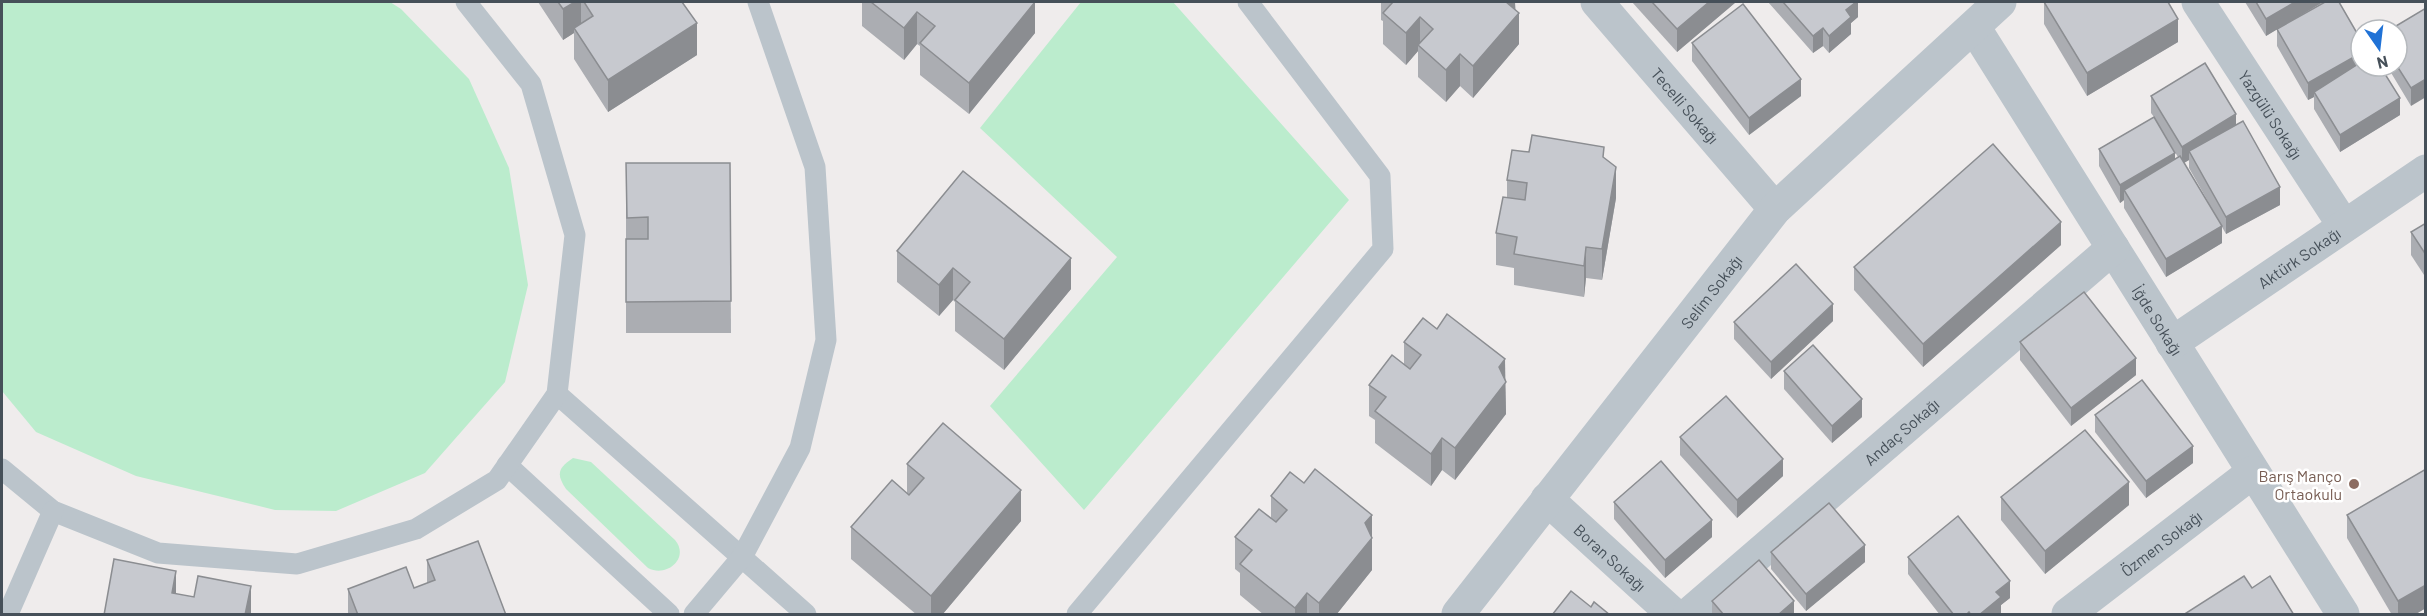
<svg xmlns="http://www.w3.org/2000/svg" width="2427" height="616" font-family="Barlow,sans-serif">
  <rect width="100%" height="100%" fill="#efecec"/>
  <g fill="#bbeccd">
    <path d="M2,2H390L401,9L469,79L509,168L528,285L505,382L425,473L336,511L275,510L136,476L36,432L2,391Z"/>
    <path d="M1081,2H1173L1349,200L1084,510L990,406L1117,257L980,128Z"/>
    <path d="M573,458L591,462L675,540C690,558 667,578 648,568L566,489C556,474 558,468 573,458Z"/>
  </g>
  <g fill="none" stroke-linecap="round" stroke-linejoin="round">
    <g stroke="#bbc4cb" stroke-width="21">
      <path d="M557,394L806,614"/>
      <path d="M507,465L669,614"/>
      <path d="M2,469L53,511L158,553L297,564L416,529L497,480L557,394L575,235L531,84L466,2"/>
      <path d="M8,614L53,511"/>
      <path d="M694,614L742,557L800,448L826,340L815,167L758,2"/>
      <path d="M1077,614L1383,249L1380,176L1248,2"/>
    </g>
    <g stroke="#bbc4cb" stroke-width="33">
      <path id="s1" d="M1597,2L1775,209"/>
      <path id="s2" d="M2198,2L2344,226"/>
      <path id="s3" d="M1974,27L2343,614"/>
      <path id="s4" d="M2172,343L2426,171"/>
      <path id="s5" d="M1547,499L1673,614"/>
      <path id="s6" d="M1458,614L1775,209L2000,2"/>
      <path id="s7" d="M1689,614L2113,248"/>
      <path id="s8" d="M2068,614L2253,472"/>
    </g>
  </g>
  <g fill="#abadb2" fill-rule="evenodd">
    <path d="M538,2H682L697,55L608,112L574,59V33L563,40Z"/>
    <path d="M862,2H1035V33L969,114L920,75V46L917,44L904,60L862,26Z"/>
    <path d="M1381,2H1515L1519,44L1473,98L1460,86L1446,102L1418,77V51L1406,65L1383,44V21L1381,20Z"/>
    <path d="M1632,2H1736L1677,52Z"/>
    <path d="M1768,2H1858V17L1851,23V34L1829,53L1823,46L1813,53Z"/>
    <path d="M2044,2L2178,42L2087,96L2044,24Z"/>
    <path d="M2245,2H2323L2288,23L2361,66L2400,115L2340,152L2314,109V97L2308,100L2277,46V29L2266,36Z"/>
    <path d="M2426,8L2411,106L2390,71V66H2397V30H2391V29Z"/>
    <path d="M1692,43L1801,96L1749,135L1692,61Z"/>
    <path d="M2151,96L2236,124L2280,205L2226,234L2222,227V243L2166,277L2124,208V200L2120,203L2099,166V149L2154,117L2151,113ZM2158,125L2178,157L2175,159ZM2189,160V168L2210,205L2184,163Z"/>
    <path d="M1529,152L1604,158L1616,198L1602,280L1586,278L1584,297L1514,285V268L1496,265V233L1507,198V180Z"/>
    <path d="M626,163H730L731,333H626Z"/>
    <path d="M2426,223V278L2411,255V232Z"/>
    <path d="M2061,245L1923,367L1854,290V267Z"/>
    <path d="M897,251L1071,289L1004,370L955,331V302L953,300L939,316L897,282Z"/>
    <path d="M1833,321L1771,379L1734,339V322Z"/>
    <path d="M1404,342L1505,381L1506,414L1455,480L1442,470L1431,486L1375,443V420L1369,416V385L1404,364Z"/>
    <path d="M2020,342L2136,375L2071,426L2020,360Z"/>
    <path d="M1784,371L1862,417L1832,443L1784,389Z"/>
    <path d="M2095,415L2193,463L2146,498L2095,432Z"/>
    <path d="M1680,437L1783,476L1737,518L1680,455Z"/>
    <path d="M907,464L1021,521L942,615H917L851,559V527L907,493Z"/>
    <path d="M2426,469V608L2414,615H2392L2347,538V515Z"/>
    <path d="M1304,483L1372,515V570L1336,615H1264L1240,595V573L1235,569V537L1271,518V496Z"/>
    <path d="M2001,497L2129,505L2045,574L2001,520Z"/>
    <path d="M1614,502L1712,537L1665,578L1614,519Z"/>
    <path d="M1771,552L1865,562L1806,611L1771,569Z"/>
    <path d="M1908,557L2010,598L2001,605L2000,615H1940L1908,574Z"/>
    <path d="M427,560L506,615H348V589L414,588L427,583Z"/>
    <path d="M1712,601L1794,615H1712Z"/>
  </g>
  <g fill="#8b8d91">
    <path d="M575,2H581V29L574,28V33L563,40V9Z"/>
    <path d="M1035,2V33L969,114V83Z"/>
    <path d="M1504,2H1515V17L1519,13V44L1473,98V66Z"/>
    <path d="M1709,2H1736L1677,52V29Z"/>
    <path d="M1856,2H1858V17L1851,23V34L1829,53V36L1846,10Z"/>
    <path d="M2295,2H2323L2266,36V19Z"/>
    <path d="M917,12V44L904,60V28Z"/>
    <path d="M1420,17V47L1418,45V51L1406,65V33Z"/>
    <path d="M2178,19V42L2087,96V73Z"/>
    <path d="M697,23V55L608,112V80Z"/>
    <path d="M1823,28V46L1813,53V36Z"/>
    <path d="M2361,53V66L2314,92V97L2308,100V83Z"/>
    <path d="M1460,54V86L1446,102V70Z"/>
    <path d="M1801,79V96L1749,135V118Z"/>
    <path d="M2426,79V97L2411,106V88Z"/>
    <path d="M2400,98V115L2340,152V135Z"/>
    <path d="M2236,114V131L2189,151V160L2182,164V147Z"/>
    <path d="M2175,153V171L2124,190V200L2120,203V185Z"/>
    <path d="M1616,167V198L1602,280V249Z"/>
    <path d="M2280,187V205L2226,234V217Z"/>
    <path d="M2061,222V245L1923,367V344Z"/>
    <path d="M2222,226V243L2166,277V259Z"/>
    <path d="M1586,247V278L1584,297V266Z"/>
    <path d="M1071,258V289L1004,370V339Z"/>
    <path d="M953,268V300L939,316V285Z"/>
    <path d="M1833,304V321L1771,379V362Z"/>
    <path d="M2136,358V375L2071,426V408Z"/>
    <path d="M1505,359L1506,414L1455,480V448L1499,367Z"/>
    <path d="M1862,399V417L1832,443V426Z"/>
    <path d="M1442,438V470L1431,486V454Z"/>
    <path d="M2193,446V463L2146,498V481Z"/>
    <path d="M1783,459V476L1737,518V500Z"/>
    <path d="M2129,482V505L2045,574V551Z"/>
    <path d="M1021,490V521L942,615H931V596Z"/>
    <path d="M1372,515V570L1336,615H1319V603L1365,523Z"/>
    <path d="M1712,520V537L1665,578V560Z"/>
    <path d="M1865,545V562L1806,611V594Z"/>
    <path d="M176,571V603L172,593Z"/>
    <path d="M2010,581V598L2001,605V614L1979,615L1996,592Z"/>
    <path d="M2426,585V608L2414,615H2398V601Z"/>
    <path d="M251,586V615H245Z"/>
    <path d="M1307,593V615H1295V608Z"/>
    <path d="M1794,601V615H1778Z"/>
  </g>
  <g fill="#c7c9cf" stroke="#8b8d91" stroke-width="1.5">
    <path d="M558,2H575L563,9Z"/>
    <path d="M584,2H682L697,23L608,80L574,28L593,16Z"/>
    <path d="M871,2H1035L969,83L920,43L935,26L917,12L904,28Z"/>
    <path d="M1393,2H1506L1519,13L1473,66L1460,54L1446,70L1418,45L1433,29L1420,17L1406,33L1383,13Z"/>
    <path d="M1652,2H1709L1677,29Z"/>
    <path d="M1783,2H1856L1846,10L1851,17L1829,36L1823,28L1813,36Z"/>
    <path d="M2044,2H2168L2178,19L2087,73Z"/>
    <path d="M2256,2H2295L2266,19Z"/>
    <path d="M2325,2H2339L2361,40V53L2308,83L2277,29Z"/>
    <path d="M1743,4L1801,79L1749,118L1692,43Z"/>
    <path d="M2426,8V79L2411,88L2397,66V50L2402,47L2397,39V30H2392L2391,29Z"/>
    <path d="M2361,62V66H2380L2400,98L2340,135L2314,92Z"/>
    <path d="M2205,63L2236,114L2182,147L2151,96Z"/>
    <path d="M2154,117L2175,153L2120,185L2099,149Z"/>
    <path d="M2243,121L2280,187L2226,217L2189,151Z"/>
    <path d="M1532,135L1604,147L1603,157L1616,167L1602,249L1586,247L1584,266L1514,254L1517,237L1496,233L1503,197L1525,200L1527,183L1507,180L1512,150L1529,152Z"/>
    <path d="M1993,144L2061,222L1923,344L1854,267Z"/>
    <path d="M2180,156L2222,226L2166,259L2124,190Z"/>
    <path d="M626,163H730L731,301L626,302V239H648V217L627,218Z"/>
    <path d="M963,171L1071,258L1004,339L955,300L970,282L953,268L939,285L897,251Z"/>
    <path d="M2426,223V255L2411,232Z"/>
    <path d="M1796,264L1833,304L1771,362L1734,322Z"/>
    <path d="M2084,292L2136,358L2071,408L2020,342Z"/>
    <path d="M1447,314L1505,359L1499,367L1506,382L1455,448L1442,438L1431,454L1375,411L1386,397L1369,385L1392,355L1410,369L1421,355L1404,342L1423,318L1437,329Z"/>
    <path d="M1813,345L1862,399L1832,426L1784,371Z"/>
    <path d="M2142,380L2193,446L2146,481L2095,415Z"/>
    <path d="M1726,396L1783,459L1737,500L1680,437Z"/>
    <path d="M943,423L1021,490L931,596L851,527L892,480L909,495L924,478L907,464Z"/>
    <path d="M2085,430L2129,482L2045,551L2001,497Z"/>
    <path d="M1661,461L1712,520L1665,560L1614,502Z"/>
    <path d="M1315,469L1372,515L1365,523L1372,538L1319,603L1307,593L1295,608L1240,564L1252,550L1235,537L1259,509L1276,522L1287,510L1271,496L1290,472L1304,483Z"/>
    <path d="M2426,469V585L2398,601L2347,515Z"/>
    <path d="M1829,503L1865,545L1806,594L1771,552Z"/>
    <path d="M1958,516L2010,581L1996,592L2001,597L1979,615H1971L1969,612L1966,615H1954L1908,557Z"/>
    <path d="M478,541L506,615H358L348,589L406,567L414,588L435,580L427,560Z"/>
    <path d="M114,559L176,571L172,593L194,597L198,576L251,586L245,615H104Z"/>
    <path d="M1759,560L1794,601L1778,615H1724L1712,601Z"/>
    <path d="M2244,576L2252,588L2270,576L2294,615H2183Z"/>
    <path d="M1571,591L1591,607L1594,602L1610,615H1552Z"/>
  </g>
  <circle fill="#8d6e63" stroke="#fff" stroke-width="2" cx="2354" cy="484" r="6"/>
  <g text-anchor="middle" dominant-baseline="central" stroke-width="5" stroke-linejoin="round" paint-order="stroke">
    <g font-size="16" fill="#465059" stroke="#fff">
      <text stroke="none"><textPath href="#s1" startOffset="136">Tecelli Sokağı</textPath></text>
      <text stroke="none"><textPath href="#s2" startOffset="134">Yazgülü Sokağı</textPath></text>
      <text stroke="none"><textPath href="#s4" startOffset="153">Aktürk Sokağı</textPath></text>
      <text stroke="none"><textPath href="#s6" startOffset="410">Selim Sokağı</textPath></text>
      <text stroke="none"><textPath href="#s3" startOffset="346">İğde Sokağı</textPath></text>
      <text stroke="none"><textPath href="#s7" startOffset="280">Andaç Sokağı</textPath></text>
      <text stroke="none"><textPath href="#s8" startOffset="117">Özmen Sokağı</textPath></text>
      <text stroke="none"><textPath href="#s5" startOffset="86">Boran Sokağı</textPath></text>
    </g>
    <g font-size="16" fill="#785e54" stroke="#fff" text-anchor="end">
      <text x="2342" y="475">Barış Manço<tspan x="2342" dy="18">Ortaokulu</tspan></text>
    </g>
  </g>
  <rect width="2427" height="616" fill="none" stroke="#465059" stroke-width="6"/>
  <g transform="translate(2379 48) rotate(166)"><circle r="28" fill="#ffffff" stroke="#b5b9bd" stroke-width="1.5"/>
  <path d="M0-4.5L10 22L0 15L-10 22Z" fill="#2072d6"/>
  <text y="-9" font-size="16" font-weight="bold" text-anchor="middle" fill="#465059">N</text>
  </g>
</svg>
